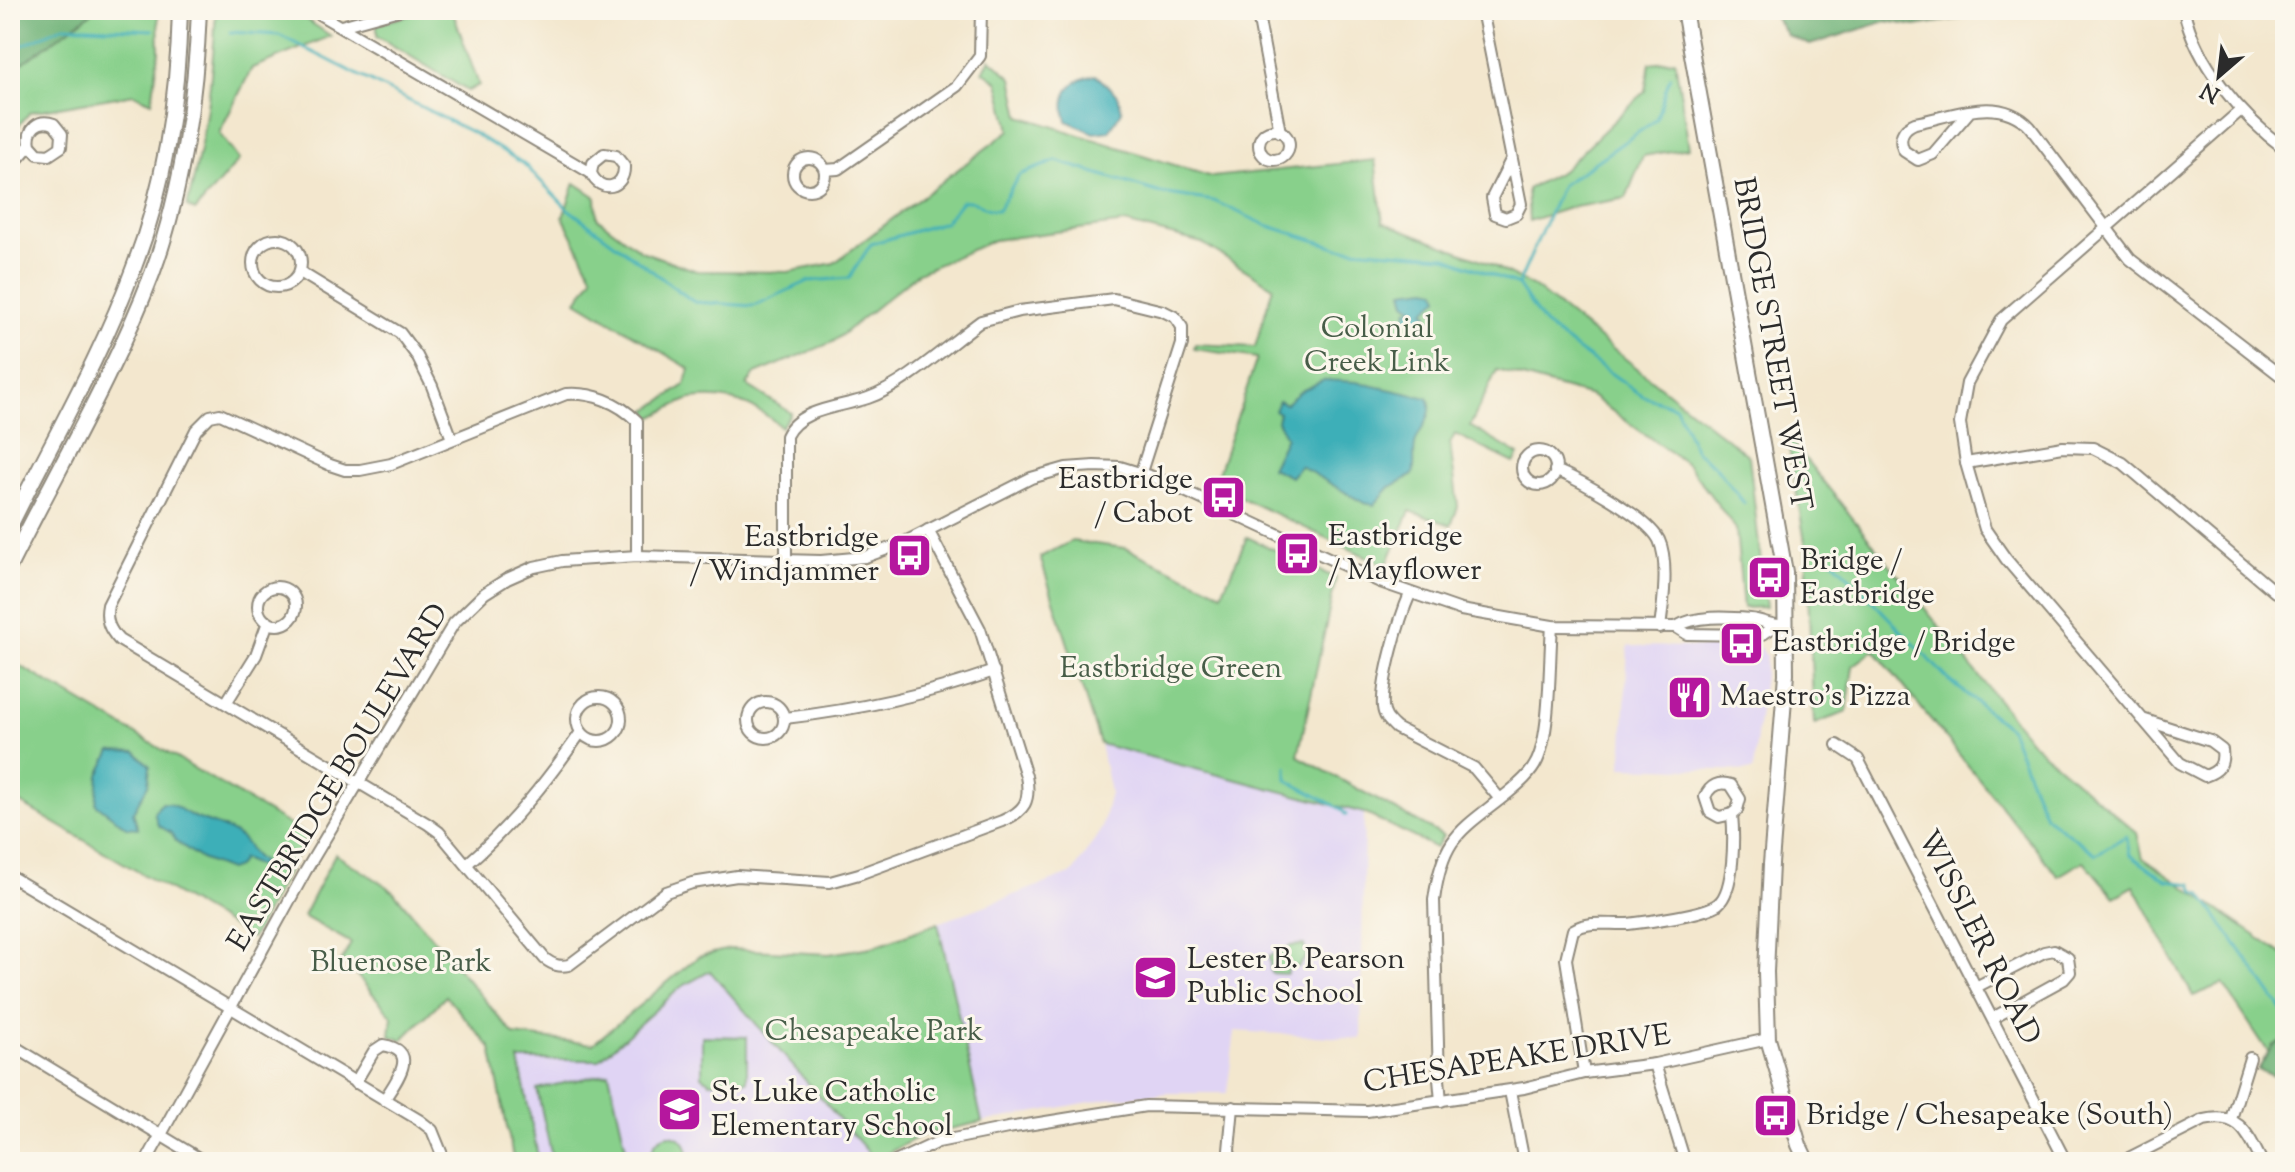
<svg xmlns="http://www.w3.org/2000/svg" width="2295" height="1172" font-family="'Sorts Mill Goudy',serif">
  <rect width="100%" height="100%" fill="#fbf7ec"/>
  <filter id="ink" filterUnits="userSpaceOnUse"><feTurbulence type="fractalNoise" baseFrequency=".0125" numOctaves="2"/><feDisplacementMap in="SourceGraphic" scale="16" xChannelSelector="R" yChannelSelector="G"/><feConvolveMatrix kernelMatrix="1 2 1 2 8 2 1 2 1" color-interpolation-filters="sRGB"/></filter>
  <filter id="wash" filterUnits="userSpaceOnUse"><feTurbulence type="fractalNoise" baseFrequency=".006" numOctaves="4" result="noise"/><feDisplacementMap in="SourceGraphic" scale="32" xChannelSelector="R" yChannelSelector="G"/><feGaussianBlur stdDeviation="1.8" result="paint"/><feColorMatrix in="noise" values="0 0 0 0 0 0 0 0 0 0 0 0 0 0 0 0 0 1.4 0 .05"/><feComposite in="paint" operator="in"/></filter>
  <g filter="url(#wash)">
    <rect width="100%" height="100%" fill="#f3e7ce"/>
    <g fill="#e0d4f4">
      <path d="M1628,646L1761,648L1766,656L1753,771L1622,767Z"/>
      <path d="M1100,744L1364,813L1361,1039L1235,1031L1227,1093H1170L1106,1099L982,1122L938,923L1073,873L1102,828L1110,792Z"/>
      <path d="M710,971L875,1160L539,1162L518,1060H599L681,987Z"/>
    </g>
    <g fill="#88d08b" stroke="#5a7e5b" stroke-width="2">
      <path d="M10,10H158L159,51L152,102L134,94L30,112L10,136Z"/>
      <path d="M216,10H292L331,36L252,68L219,133L239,160L195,211L187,207C204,142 213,77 216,10Z"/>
      <path d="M429,10H452L479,85L468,91L377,36V24Z"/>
      <path d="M990,59L1012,78L1020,116L1212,177L1375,160L1383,222L1484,261L1534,287L1749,456L1766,607L1743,608L1736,529L1688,465L1591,396L1497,370L1470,426L1519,455L1514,463L1455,434L1450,444L1458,507L1451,525L1410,511L1386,566L1214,485L1257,358L1194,349L1195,344L1255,347L1273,287L1202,243L1125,223L994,240L918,273L833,342L755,374L747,385L791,413L781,427C756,404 726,394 692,399C679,402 664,412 651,418L648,410L685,385L690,369L577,301L593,277L563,217L575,183L596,197L597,218L641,251L697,271L788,272L834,263L1010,130L998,82L983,71Z"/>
      <path d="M1675,60L1689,148L1643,156L1626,198L1569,208L1529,221L1527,189L1562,171L1645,91L1650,63Z"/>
      <path d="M1787,436L2034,745L2137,833L2143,858L2285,956V1077L2223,984L2193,996L2134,886L2114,897L2084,861L2058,876L1874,650L1853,666L1847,712L1814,724L1806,548Z"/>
      <path d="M1247,537L1336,578L1298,756L1443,836L1436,848L1364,813L1100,744L1040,557L1072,541L1125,548L1222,593Z"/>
      <path d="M10,660L307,835L252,938L10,797Z"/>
      <path d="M335,854L388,887L399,898L514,1035L593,1044L698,957L729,949L829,954L872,947L938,923L982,1122L922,1135L875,1160L710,971L681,987L599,1060H519L539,1162H514L491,1048L446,996L402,1040L390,1036L392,1016L349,966L341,962L351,943L303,916Z"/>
      <path d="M1304,945L1307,956L1298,967H1289L1287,974L1271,973L1269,956L1285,951L1289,946Z"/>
      <path d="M702,1036L747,1037V1081L710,1082L702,1076Z"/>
      <path d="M609,1073L629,1162H553L537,1089Z"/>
      <path d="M668,1135C684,1136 691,1148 686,1162H654C649,1149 655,1138 668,1135Z"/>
    </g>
    <g fill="#6eb277" stroke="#4c6e51" stroke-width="2">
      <path d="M10,10H96L10,72Z"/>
      <path d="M1770,10H1976L1959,19L1915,26L1886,21L1810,45L1787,35Z"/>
      <path d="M2285,1039V1080L2258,1070L2272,1046Z"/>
    </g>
    <g fill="#3eafb8" stroke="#346d72" stroke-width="2">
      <path d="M1096,75L1118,96L1122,111L1109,131L1094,133L1067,121C1059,94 1070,80 1096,75Z"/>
      <path d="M1427,288L1437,290L1439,298L1424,311L1428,314L1424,323L1405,319L1408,309L1414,308L1406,302L1403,291Z"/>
      <path d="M1324,380L1356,382L1428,398C1436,414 1421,426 1416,441C1412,452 1416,464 1413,475L1390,487L1374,505L1364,503L1300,466L1291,477L1271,468L1286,437L1277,421L1279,413L1275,411L1279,401L1285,404L1301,391Z"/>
      <path d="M111,751L136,752L150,766L148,785L133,812L138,828L126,827L96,804L99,775Z"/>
      <path d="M162,803C174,803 180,810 190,815C208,824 227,826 242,839C251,847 248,853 262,862L259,866L242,859L237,867L229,870L201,859L176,841L171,833L158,825L154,812Z"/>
    </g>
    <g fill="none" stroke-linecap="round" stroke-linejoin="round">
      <g stroke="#3eafb8" stroke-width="3">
        <path d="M230,32L279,35L475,134L524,164L568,209L694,302L753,306L809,281L849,278L871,244L945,222L962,201C980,199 982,211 998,210L1019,175L1056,161L1161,193L1214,201L1266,225L1339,248L1444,256L1518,285L1544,324L1579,351L1643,396L1676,407L1696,451L1715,466L1744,503"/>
        <path d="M10,48L21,46L64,26L153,30"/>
        <path d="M1518,285L1562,185L1656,120L1670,77"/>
        <path d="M1818,545L1949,680L2010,729L2045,816L2096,854L2126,836L2130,855L2167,881L2192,884L2195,892L2201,894L2285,1014"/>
        <path d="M1287,767V780L1341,809L1346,815"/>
      </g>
    </g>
  </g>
  <g filter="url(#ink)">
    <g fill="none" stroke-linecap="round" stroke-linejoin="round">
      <defs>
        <g id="street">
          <path d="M312,10L591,173C600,194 625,189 624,166L616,156L604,154L593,163L591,173"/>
          <path d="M1257,10L1280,132"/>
          <path d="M1482,10L1521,204L1516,214L1506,218L1495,214L1492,198L1510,162"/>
          <path d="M2184,10C2195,63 2242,117 2285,149"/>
          <path d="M341,26L399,10"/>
          <path d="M1970,111L1933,154L1918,160L1904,151C1898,139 1902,128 1915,123C1953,116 1999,94 2030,127L2130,259L2285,379"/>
          <circle cx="1274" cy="145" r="15"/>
          <circle cx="809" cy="174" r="16"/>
          <path d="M825,170L838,169L957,86L980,56L981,10"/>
          <path d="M10,173L14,163L30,145C27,129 38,118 54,124L62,134L61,147L49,155L38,154L30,145"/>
          <circle cx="277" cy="263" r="24"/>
          <path d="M300,272L400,333L417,356L432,386L452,439"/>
          <circle cx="1539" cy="468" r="17"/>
          <path d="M1966,463L2063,447L2093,448L2123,463L2275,592L2285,594"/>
          <path d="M1555,470C1580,480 1647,517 1659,540C1669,561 1663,605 1660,628"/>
          <path d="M637,556V421C618,402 592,392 566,394L391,464L360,470H345L330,465L220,414L210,416L196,430L108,605C105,620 109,629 119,640L428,824L439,832L545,959C553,965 559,967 569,965L666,892L692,883L737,876L830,882L859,874L1002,821C1025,811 1031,801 1026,776L980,629L928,530"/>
          <path d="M786,560V436C799,408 842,407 868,398C905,385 948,345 981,321L1019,311L1114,299L1163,311L1175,317L1182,327V344L1141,472"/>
          <circle cx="277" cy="606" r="19"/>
          <path d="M1410,594C1399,619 1381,681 1383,707C1384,717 1389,721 1396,728L1474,768L1500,799"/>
          <path d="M1676,627L1687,634L1752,635L1763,634L1775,626"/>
          <circle cx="599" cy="719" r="22"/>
          <circle cx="766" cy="720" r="18"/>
          <path d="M226,703L256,655L268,622"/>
          <path d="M785,718C856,710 926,695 994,671"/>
          <path d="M2142,719L2210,741L2222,750C2224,765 2219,771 2205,776L2180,763L2006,559L1985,529L1966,463L1960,423L1967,383L2001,320L2241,110"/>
          <path d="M1837,745L1858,759L2066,1162"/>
          <path d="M467,864C512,825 547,781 581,732"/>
          <path d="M10,876L419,1120L432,1130L445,1162"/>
          <path d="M1976,987L2044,952L2054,950L2068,958L2070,972L2064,979L1993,1018"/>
          <path d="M10,1044L205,1162"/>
          <path d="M1655,1064L1685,1162"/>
          <path d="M1584,1073L1566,959L1573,930C1591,920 1608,925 1628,924C1646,922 1706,914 1718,904C1735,890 1734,835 1732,814L1737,810L1740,799L1731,785C1719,781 1710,785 1705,797L1710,812L1719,817L1732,814"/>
          <path d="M355,1083L374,1051L383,1045C421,1051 396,1081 384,1100"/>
          <path d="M1510,1091L1524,1162"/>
          <path d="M1441,1101L1439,1079L1434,900C1443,835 1461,831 1508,793C1519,784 1531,774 1537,761C1551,731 1549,661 1552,626"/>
          <path d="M2231,1119L2250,1058"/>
          <path d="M146,1162L305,872L454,623L485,593L507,579L534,567L562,561L637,556L821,561L865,557L901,544L1031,478L1066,468L1094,466L1120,467L1159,479L1380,582L1461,610L1552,626L1676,627C1695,615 1727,617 1750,619C1763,620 1773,627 1787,625"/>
          <path d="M895,1162L938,1142L1008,1128L1146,1106L1367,1111L1524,1088L1584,1073L1655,1064L1768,1039"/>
          <path d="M1231,1162L1229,1150L1233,1107"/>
          <path d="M2121,1162L2204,1120C2240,1111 2248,1135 2262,1162"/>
        </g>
        <g id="secondary">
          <path d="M1684,10L1785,572L1786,674L1771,864L1766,972L1768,1039L1799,1145L1807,1162"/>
          <path d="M10,526C52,441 101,357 134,267C165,186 178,96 180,10"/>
          <path d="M10,565C58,469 114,374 152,274C182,193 196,95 199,10"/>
        </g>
      </defs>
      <use href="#street" stroke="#8f897c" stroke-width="14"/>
      <use href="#secondary" stroke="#8f897c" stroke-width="18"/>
      <use href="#street" stroke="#fff" stroke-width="10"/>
      <use href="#secondary" stroke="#fff" stroke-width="14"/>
    </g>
  </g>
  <defs>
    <symbol id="bus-square" viewBox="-11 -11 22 22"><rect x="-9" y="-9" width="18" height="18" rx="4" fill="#b5179e" stroke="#fbf7ec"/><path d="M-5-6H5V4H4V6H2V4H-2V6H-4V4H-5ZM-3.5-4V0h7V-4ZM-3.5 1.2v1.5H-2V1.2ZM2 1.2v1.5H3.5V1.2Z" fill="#fff"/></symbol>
    <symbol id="restaurant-square" viewBox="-11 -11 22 22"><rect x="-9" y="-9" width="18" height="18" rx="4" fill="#b5179e" stroke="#fbf7ec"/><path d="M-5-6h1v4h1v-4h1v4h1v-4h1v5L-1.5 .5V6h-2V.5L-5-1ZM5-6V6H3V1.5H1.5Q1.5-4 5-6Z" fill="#fff"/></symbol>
    <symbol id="school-square" viewBox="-11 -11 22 22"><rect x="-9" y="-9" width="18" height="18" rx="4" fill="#b5179e" stroke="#fbf7ec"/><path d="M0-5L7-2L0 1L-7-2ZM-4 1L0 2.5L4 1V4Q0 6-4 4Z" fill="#fff"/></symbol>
  </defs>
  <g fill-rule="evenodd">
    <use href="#bus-square" x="1198" y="472" width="51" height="51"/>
    <use href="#bus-square" x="1272" y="528" width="51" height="51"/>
    <use href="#bus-square" x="884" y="530" width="51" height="51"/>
    <use href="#bus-square" x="1744" y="552" width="51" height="51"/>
    <use href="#bus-square" x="1716" y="618" width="51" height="51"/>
    <use href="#restaurant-square" x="1664" y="672" width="51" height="51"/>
    <use href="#school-square" x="1130" y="952" width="51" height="51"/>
    <use href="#school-square" x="654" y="1084" width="51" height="51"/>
    <use href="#bus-square" x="1750" y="1090" width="51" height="51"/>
  </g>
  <g text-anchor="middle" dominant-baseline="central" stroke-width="6" stroke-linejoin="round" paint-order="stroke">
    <g font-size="30" fill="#475d48" stroke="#fbf7ec">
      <text x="1377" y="329">Colonial<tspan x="1377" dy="34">Creek Link</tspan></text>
      <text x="1171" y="669">Eastbridge Green</text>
      <text x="401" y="963">Bluenose Park</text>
      <text x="874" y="1032">Chesapeake Park</text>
    </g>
    <g font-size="30" fill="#2b2b2b" stroke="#fbf7ec">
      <text transform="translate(1771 344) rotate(80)">BRIDGE STREET WEST</text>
      <text transform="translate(339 778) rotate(-59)">EASTBRIDGE BOULEVARD</text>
      <text transform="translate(1978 938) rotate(63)">WISSLER ROAD</text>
      <text transform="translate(1517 1060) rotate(-9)">CHESAPEAKE DRIVE</text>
    </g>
    <g font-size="30" fill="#2b2b2b" stroke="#fbf7ec" text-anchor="start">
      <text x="1193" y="480" text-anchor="end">Eastbridge<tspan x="1193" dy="34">/ Cabot</tspan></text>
      <text x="1328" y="537">Eastbridge<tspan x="1328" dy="34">/ Mayflower</tspan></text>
      <text x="879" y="538" text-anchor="end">Eastbridge<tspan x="879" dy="34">/ Windjammer</tspan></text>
      <text x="1800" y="561">Bridge /<tspan x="1800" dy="34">Eastbridge</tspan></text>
      <text x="1772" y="643">Eastbridge / Bridge</text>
      <text x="1720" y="697">Maestro's Pizza</text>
      <text x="1187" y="960">Lester B. Pearson<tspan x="1187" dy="34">Public School</tspan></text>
      <text x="711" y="1093">St. Luke Catholic<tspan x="711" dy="34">Elementary School</tspan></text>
      <text x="1806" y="1116">Bridge / Chesapeake (South)</text>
    </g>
  </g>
  <rect width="2295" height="1172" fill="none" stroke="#fbf7ec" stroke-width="40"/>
  <g transform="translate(2219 76) rotate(208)" stroke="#fbf7ec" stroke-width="6" paint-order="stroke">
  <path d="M0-6L14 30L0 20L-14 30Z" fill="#2b2b2b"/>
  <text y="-12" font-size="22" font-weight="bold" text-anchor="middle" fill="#2b2b2b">N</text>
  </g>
</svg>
